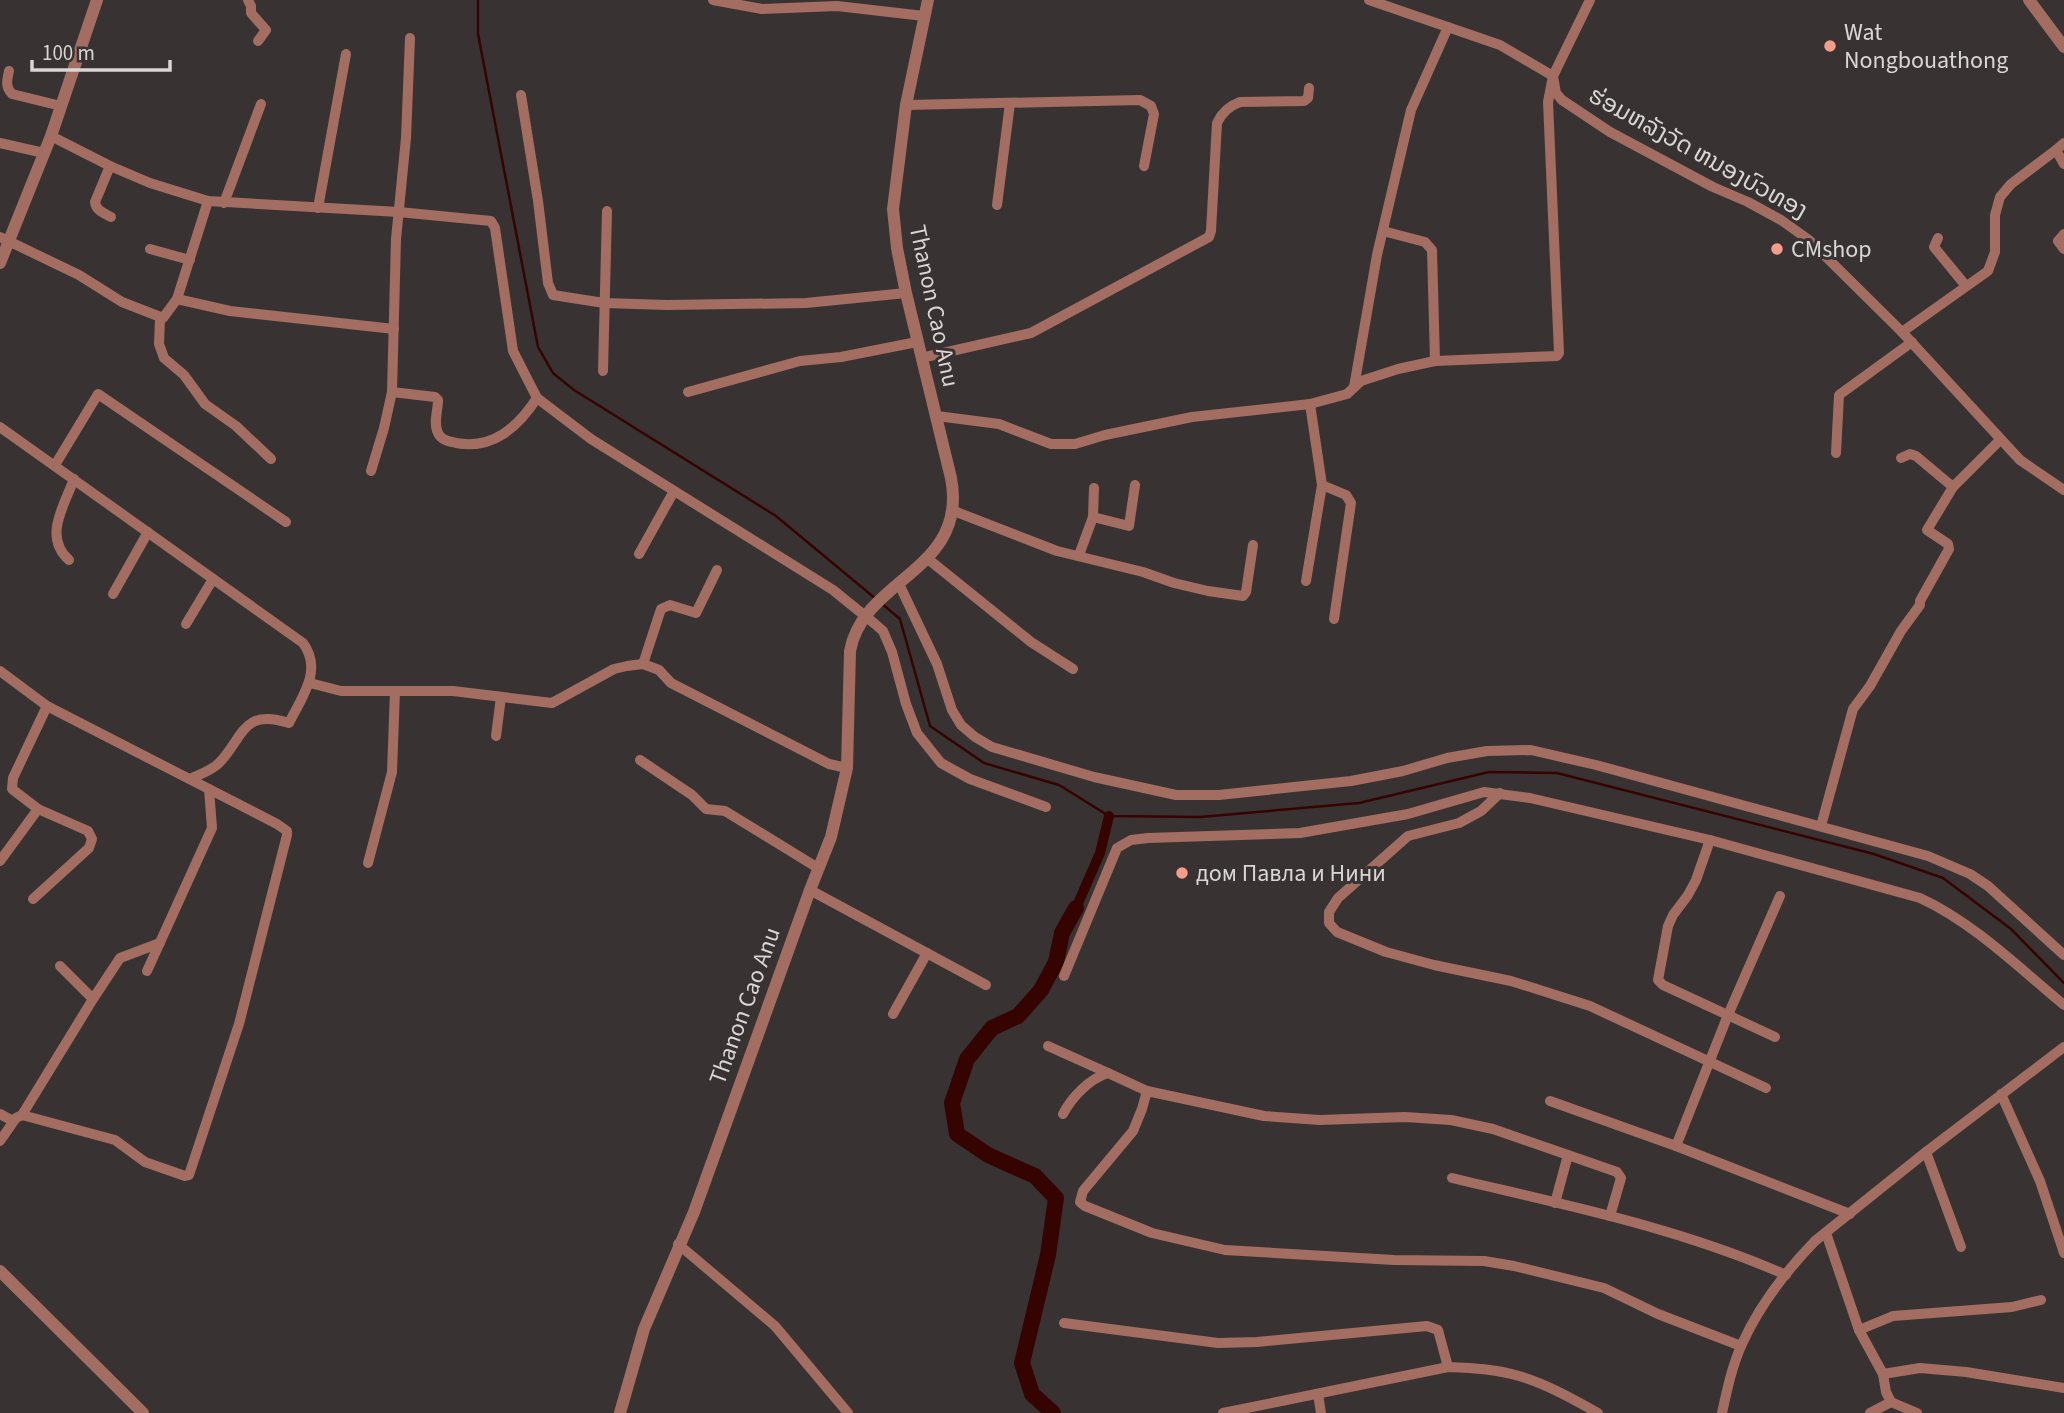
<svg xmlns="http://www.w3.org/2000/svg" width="2064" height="1413" font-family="'Source Sans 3','Noto Sans Lao',sans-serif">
  <rect width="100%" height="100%" fill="#383332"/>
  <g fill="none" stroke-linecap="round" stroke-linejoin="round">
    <g stroke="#360400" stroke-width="2.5">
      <path d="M478,0V34L538,347L553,373L574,390L776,516L876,599"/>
      <path d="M881,603L900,619L930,726L984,763L1059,785L1109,816L1200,817L1359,803L1489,772L1557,773L1874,854L1943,878L2011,929L2064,983"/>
    </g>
    <path stroke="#360400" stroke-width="10" d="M1076,908L1100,853L1109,816"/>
    <path stroke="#360400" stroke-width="16" d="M1053,1413L1032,1394L1022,1363L1048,1255L1056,1198L1035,1176L988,1155L957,1134L952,1103L967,1059L992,1028L1018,1016L1041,990L1056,962L1062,933L1076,908"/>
    <g stroke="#a36d62" stroke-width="10">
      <path d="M248,0L251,6V13L266,30L258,41"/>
      <path d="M713,0L762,9L837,6L924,16"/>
      <path d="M1369,0L1500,45L1553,76L1556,93L1562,100L1610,132L1713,187L1748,202L1781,220L1809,240L1902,332L2020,460L2064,490"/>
      <path d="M9,71C7,80 5,87 12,94L61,106"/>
      <path d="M521,95L538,201L548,283L553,295L604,303L667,305L806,303L906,293"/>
      <path d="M906,105L1140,100L1151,106L1154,114L1144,166"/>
      <path d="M51,136L110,166L150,183L208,201L399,212L491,221L495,228L513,351L537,398L591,439L833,590L875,624L883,631L892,652L906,704L917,733L941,763L970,779L1046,807"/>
      <path d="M0,143L44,153"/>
      <path d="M2064,143L2056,150L2064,164"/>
      <path d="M110,166L95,202C96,211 104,213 111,217"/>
      <path d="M224,203L261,104"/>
      <path d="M997,205L1010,103"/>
      <path d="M318,208L346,54"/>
      <path d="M1383,231L1425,242L1432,250L1435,361"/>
      <path d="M2064,234L2058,241L2064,249"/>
      <path d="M0,237L79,275L122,302L163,318L177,299L208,201"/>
      <path d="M1938,238L1934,247L1966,286"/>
      <path d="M150,249L190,260"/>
      <path d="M177,299L230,311L394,329"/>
      <path d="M160,318L159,344L164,358L184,375L205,404L236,426L271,459"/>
      <path d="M1902,332L1988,271L1995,252V215L2000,197L2011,184L2056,150"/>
      <path d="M921,358L1031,333L1209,237L1211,231L1217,123C1222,112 1229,106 1240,102L1304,101L1308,98L1309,88"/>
      <path d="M603,371L607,211"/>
      <path d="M1354,387L1377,255L1411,110L1448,27"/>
      <path d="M392,392L435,397L438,400C438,410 433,423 438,433C441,440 448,441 456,443C493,450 518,427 537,398"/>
      <path d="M688,392L800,361L841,357L917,342"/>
      <path d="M937,416L999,424L1051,444H1075L1105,435L1192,417L1310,404L1347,394L1361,381L1398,369L1435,361L1557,356L1559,353L1548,102L1553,76L1590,0"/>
      <path d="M0,427L303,643C323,670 302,697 289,723C242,708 244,737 219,763C211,771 200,774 190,779"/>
      <path d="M1836,453L1839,395L1912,342"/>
      <path d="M1901,458L1910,454L1916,456L1953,487"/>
      <path d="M55,465L98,394L286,522"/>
      <path d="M371,471L384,428L392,392L396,239L406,138L410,38"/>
      <path d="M1322,485L1346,495L1351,503L1334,619"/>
      <path d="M954,511L1057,551L1143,572L1174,583L1208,591L1243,596L1246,592L1253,545"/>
      <path d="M1093,517L1129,526L1135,485"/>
      <path d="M639,554L674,491"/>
      <path d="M1079,555L1093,517L1094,488"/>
      <path d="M928,559L1031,642L1073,669"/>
      <path d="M69,560C43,537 64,506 74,479"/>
      <path d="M1306,581L1322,485L1310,404"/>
      <path d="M899,584L937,664L952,710L961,725L975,737L992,747L1094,777L1176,795H1219L1351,781L1403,771L1447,758L1487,751L1531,750L1596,765L1928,856L1970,874L1988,886L2064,955"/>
      <path d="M113,594L148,532"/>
      <path d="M186,624L213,579"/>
      <path d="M643,664L661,609L670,605L696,613L717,570"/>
      <path d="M0,671L47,706L277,824L287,831V835L239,1024L189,1175L185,1176L145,1162L115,1140L22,1115"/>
      <path d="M310,683L341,691H453L552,703L614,669L627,666L643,664L659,670L671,683L829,764L847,768"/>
      <path d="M496,736L501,697"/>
      <path d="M640,760L692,795L706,809L725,811L818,868"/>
      <path d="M1500,793L1481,811L1459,823L1408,836L1338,898L1329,912V923L1337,932L1386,952L1434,965L1511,981L1590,1006L1766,1088"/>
      <path d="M1821,826L1853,709L1870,686L1901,631L1920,605V601L1949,549L1948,544L1927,530L1953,487L2000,440"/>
      <path d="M1710,840L1696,880L1688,895L1673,915L1668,926L1658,980L1663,985L1775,1037"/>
      <path d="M0,861L38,809"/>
      <path d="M368,863L392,772L395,691"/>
      <path d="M810,890L986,985"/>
      <path d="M33,899L89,848L92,839L88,831L38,809L12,789L13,778L47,706"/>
      <path d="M147,971L212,828L209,789"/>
      <path d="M1064,976L1117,848L1131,840L1148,838L1300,833L1408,814L1484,792L1530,798L1710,840L1920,898C1974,923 2018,967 2064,1005"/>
      <path d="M93,999L120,958L160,943"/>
      <path d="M893,1014L927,953"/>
      <path d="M1048,1046L1108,1073"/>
      <path d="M1147,1091L1142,1109L1133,1131L1083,1191L1080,1202L1085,1206L1152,1233L1225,1250L1394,1260L1484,1261L1514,1266L1604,1288L1658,1314L1741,1346"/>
      <path d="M2001,1094L2040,1181L2064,1253"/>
      <path d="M1550,1101L1676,1146L1850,1214"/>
      <path d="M0,1114L13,1121"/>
      <path d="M1063,1114C1072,1097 1089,1079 1108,1073L1147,1091L1264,1116L1320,1120L1405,1117L1451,1120L1493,1129L1617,1172L1621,1178L1610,1216"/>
      <path d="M0,1141L16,1118L22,1115L93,999L60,966"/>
      <path d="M1676,1146L1728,1015L1780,896"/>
      <path d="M1926,1152L1961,1247"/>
      <path d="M1452,1178C1565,1205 1680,1228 1786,1275"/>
      <path d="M1555,1203L1568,1155"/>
      <path d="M1826,1233L1859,1330L1883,1374L1886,1392L1891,1402L1917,1413"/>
      <path d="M678,1244L775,1326L848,1413"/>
      <path d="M1064,1323L1218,1343L1257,1342L1427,1326L1438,1330L1448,1367"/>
      <path d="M1859,1330L1893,1316L2012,1307L2041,1300"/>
      <path d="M1883,1374L1920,1368L1966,1372L2064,1388"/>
      <path d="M1318,1394L1321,1413"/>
      <path d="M1223,1413L1448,1367C1472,1368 1496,1369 1519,1376C1546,1384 1573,1399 1598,1413"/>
      <path d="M1722,1413C1727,1390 1732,1366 1742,1344C1759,1306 1786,1271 1815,1241L1926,1152L2064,1047"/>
      <path d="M1870,1413L1891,1402"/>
    </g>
    <g stroke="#a36d62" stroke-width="12">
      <path d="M2029,0L2064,47"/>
      <path d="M0,263L51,136L97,0"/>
      <path d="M0,1271L143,1413"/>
      <path d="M620,1413L644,1329L694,1212L810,890L831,837L847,768L850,651C863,578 969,571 951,478L906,293L897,248L893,209L906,105L928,0"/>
    </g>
  </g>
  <g fill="#f49d8b" stroke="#383332" stroke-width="2.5">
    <circle cx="1830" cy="46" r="7"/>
    <circle cx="1777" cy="249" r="7"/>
    <circle cx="1182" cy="873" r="7"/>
  </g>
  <g text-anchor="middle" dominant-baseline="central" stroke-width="6" stroke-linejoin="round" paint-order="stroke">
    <g font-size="24" fill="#d9d6d5" stroke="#383332" text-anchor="start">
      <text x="1844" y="32">Wat<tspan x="1844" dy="28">Nongbouathong</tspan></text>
      <text x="1791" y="249">CMshop</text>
      <text x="1196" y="873">дом Павла и Нини</text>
    </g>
    <g font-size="24" fill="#d9d6d5" stroke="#383332">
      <text transform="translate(1698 153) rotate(29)">ຮ່ອມຫລັງວັດ ຫນອງບົວທອງ</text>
      <text transform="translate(934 306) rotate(78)">Thanon Cao Anu</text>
      <text transform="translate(745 1006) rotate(-70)">Thanon Cao Anu</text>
    </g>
  </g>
  <path d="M32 60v10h138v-10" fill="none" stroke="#d9d6d5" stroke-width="3.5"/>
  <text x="42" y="60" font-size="21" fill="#d9d6d5" stroke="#383332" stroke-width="5" paint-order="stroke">100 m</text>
</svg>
